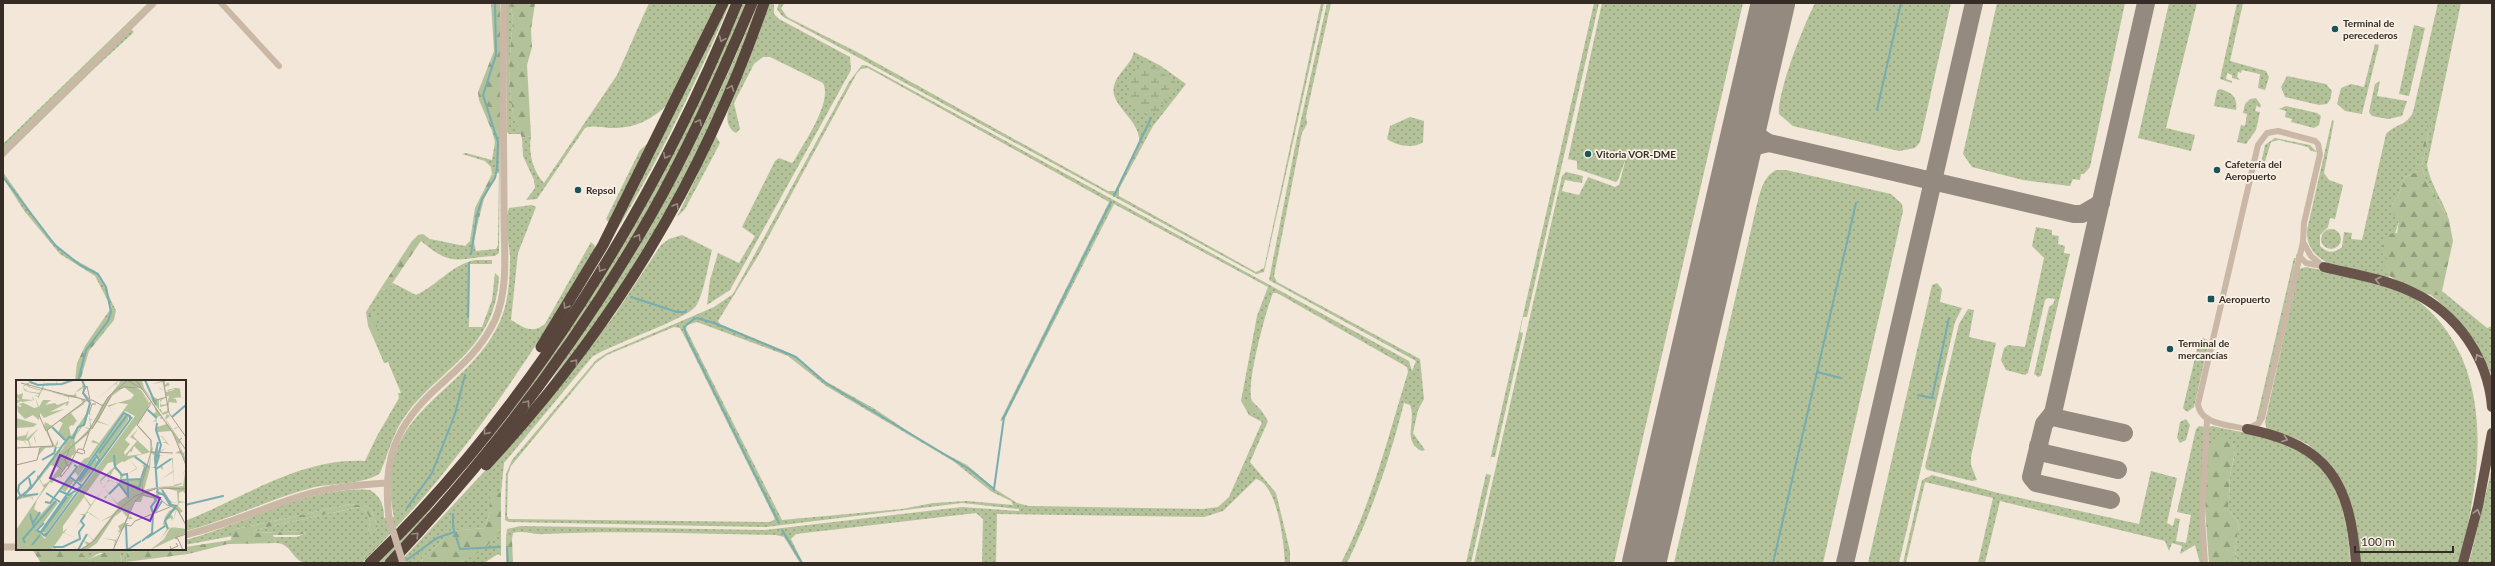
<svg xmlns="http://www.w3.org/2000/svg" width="2495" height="566" font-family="Lato,sans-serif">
  <defs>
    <pattern id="grass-dots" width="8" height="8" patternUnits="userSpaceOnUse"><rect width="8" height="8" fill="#b3c299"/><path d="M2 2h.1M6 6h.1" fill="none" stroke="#929e7d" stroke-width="1.8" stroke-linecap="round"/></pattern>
    <pattern id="forest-firs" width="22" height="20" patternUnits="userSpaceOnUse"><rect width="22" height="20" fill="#b3c299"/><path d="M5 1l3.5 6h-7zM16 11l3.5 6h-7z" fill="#929e7d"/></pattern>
    <pattern id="wetland-marsh" width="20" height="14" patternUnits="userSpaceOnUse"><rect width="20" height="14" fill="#b3c299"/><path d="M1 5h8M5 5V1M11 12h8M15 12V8" fill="none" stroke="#929e7d"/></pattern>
  </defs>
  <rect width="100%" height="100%" fill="#f2e7d9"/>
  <g fill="url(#grass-dots)" fill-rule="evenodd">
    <path d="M148,3H150L3,149V144Z"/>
    <path d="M506,3H510L513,18L509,68L511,102L513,113L521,134H509L507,132Z"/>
    <path d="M649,3H719L672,100C654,119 636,129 609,128C602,127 592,125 585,128L537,199L526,200L535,188L534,180L523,156L522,138L531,136C528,152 533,172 544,183L617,75Z"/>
    <path d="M727,3H730C690,97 645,189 589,275Z"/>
    <path d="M742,3H747C711,87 673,171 625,249C577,327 524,400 465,470L575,319Z"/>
    <path d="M768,3H774V14L779,19L850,57L851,70L730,290L707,305L710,280L718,253L739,263L755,236L742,227L775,161L779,158L792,163L794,161C803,144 833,102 823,83L770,57H763L754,64L734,103L740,129L736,133C728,129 726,120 728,111Z"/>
    <path d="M779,3L784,4L781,8L787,17L857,52L1108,191H1115L1139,143C1142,120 1109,106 1114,86C1117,73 1131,65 1134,52L1161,66L1186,84L1153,126L1119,189V196L1256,272L1264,268L1321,3H1324L1264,272L1256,274L782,16L777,9Z"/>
    <path d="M1327,3H1331L1306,116L1307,124L1302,133L1274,276L1277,282L1420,359L1424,399L1418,410L1413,433L1425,450L1422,451C1401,441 1417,422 1410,405L1404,403C1390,458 1372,512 1347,563H1341C1372,503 1388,437 1408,372L1407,367L1277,293H1273C1266,310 1245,387 1252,401H1241L1257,316L1268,287L1114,204L1004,420L1000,421L1109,202L868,68L861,69L857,73L758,256L718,321L720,324L792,354L825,381L875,409L928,445L967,465L995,489L1017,503L1029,506L1203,509L1218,507L1229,497L1262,422L1249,415L1261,410L1268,421L1250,462L1276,493L1290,551V563H1285C1284,544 1278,484 1256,479L1223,511L1204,517L997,514L996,563H982L983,519L976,513L796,534L791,539L803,563H800L784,537L776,535C699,534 621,530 544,534C534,535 523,530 513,533L512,539L506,536L507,529L521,526L765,530L962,507L1019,511V509L962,503L766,527L509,522L505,520L506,474L512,460L596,360L607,353L714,307L733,294L849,82L862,65L868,66L1409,361L1412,371L1416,361L1269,280L1296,142ZM697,322L788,356L826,386L953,461L992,492L1011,501L1013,505L967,501L933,503L902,509L782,520L686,329L687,325ZM674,327L680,328L689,345L775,519L770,522L509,519L507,516L508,474L511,466L596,363L607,355Z"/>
    <path d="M1594,3H1599L1527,317H1523L1520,332L1523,333L1495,457H1491L1488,469Z"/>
    <path d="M1602,3H1743L1614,563H1474L1562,176L1566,172L1583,176L1582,183L1565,180L1562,191L1579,195L1588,177L1615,187L1619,185L1626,158L1618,180L1616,182L1577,169V161L1568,159Z"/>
    <path d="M1815,3H1951L1920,142L1915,148L1899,151L1793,126L1779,114C1777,91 1804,25 1815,3Z"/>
    <path d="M1997,3H2125L2090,167L2084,174H2081L2080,180L2073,179L2070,186L2023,180L1972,167L1963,154Z"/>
    <path d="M2169,3H2197L2166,128L2195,135L2191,151L2138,138Z"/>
    <path d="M2237,3H2243L2230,61L2266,71L2269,77L2265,90L2258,88L2260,74L2242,70L2241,73L2238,72L2237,77L2240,80L2232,78V75L2227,73L2226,79L2232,81V83L2220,79Z"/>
    <path d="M2438,3H2461L2427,165C2430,185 2444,201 2449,220L2425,178L2422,166L2430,127L2418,171L2405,177L2398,197L2392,204L2399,221L2387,259L2389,278C2360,271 2305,270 2307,230L2332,120L2334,121L2324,173L2329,180L2343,185L2335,219L2330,218L2328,227L2320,235V246C2327,253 2334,254 2342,247L2344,232L2352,233L2351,239L2362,240L2386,134C2395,124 2407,126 2413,112Z"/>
    <path d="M758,4C725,110 672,212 613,304C595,331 572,355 551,380C590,323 628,266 662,206C698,141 729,73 758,4Z"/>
    <path d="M2414,25L2425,28L2409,96L2399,94Z"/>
    <path d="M131,29L134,32L96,67L3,158V154Z"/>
    <path d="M2375,44L2379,45L2362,114L2345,111L2337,104L2341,88L2351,84L2364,87Z"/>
    <path d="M2287,76L2326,84L2332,91L2330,100L2327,104L2319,105L2285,97L2281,87Z"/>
    <path d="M2380,81L2377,96L2407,101L2402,116L2388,119L2372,116L2369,112L2375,84Z"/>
    <path d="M2220,89C2231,92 2238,97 2236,110L2214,106L2217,91Z"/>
    <path d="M2256,98L2261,105L2260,108L2257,105L2255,111L2260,112L2256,130L2246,144L2237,142L2241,125L2245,126L2247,114L2243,113L2245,104L2250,99Z"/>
    <path d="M2286,106L2317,113L2321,116L2319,125L2314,128L2291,122L2292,119L2285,117L2286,111L2279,109Z"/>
    <path d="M1410,117L1424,121L1423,142C1415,149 1396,146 1387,139L1390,126Z"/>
    <path d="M492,131L500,132L499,253L495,256C462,257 454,268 426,245L430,239L465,246L470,241L473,221L478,222L474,242L476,251L496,249L498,245L499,173L492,174L491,167L485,161L462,154L466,153L492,160L495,142Z"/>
    <path d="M716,136L720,143L717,149L685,209L677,217Z"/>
    <path d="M2275,138L2310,145L2317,152L2311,151L2308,147L2279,140L2271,142L2263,168H2260L2265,145Z"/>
    <path d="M647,144H649L609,223L606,219L640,150Z"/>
    <path d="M1776,170H1786L1891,194L1902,204L1903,211L1823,563H1674L1757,204C1761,190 1763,177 1776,170Z"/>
    <path d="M3,172L47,235L65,254L95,271L101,278L113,305L111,307L95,276L60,254L25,212L3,178Z"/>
    <path d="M532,205L536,207L518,253L511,320C524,328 532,334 545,324L591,242L595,246L594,252C549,326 503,399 449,466C423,500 392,532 362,563C346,563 320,566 305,563C292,560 291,543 276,543L274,537H297L306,533L305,531L255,533L254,530L359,507C373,515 370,521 368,534L373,533L378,527L370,507L351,504L232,530V536L185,545V540C244,525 309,485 370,490C381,497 384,505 384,518L394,517C370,409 469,396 501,319C509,300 510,276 510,256C509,240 503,223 509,208Z"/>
    <path d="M2036,227L2052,230V235L2059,236L2058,244L2065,246L2064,253L2070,254L2041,376L2038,377L2034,374L2049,307L2053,304L2055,299L2048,298L2045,300L2028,373L2025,375L2006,370L2001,360L2004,348L2008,345L2025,347L2044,258L2032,246Z"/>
    <circle cx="2331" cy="239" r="10"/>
    <path d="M682,235L712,250C708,265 704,293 696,306C687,319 612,344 592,357L504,463L501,493L490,494V511L485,528L449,531L438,545L422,558L423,563H399L536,416L614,316L661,245L669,239Z"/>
    <path d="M2294,258H2296L2261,416L2256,422Z"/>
    <path d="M475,260H492V264H470L469,327H482L492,300L495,273L499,277C495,348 446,364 408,412C393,431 389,452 380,473C367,484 333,483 315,487C271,498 229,520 185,531V521C244,498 299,458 365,461L377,436L399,398L398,393H401L388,362L384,363L376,344L379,343L375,320L370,321L368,326L366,312L381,288L385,290L393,283L416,295C438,285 451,265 475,260Z"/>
    <path d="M2306,267C2339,274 2379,279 2409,294C2495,353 2486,466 2458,563H2360L2334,469L2309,445L2295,438L2267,430L2265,422L2299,269Z"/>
    <path d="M1937,283L1942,289L1940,302L1962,308L1955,322L1899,563H1868L1932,285Z"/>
    <path d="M2442,291L2487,328L2492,326V376C2478,342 2460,318 2431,295H2439Z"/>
    <path d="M1968,309L1974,310L1969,337L1996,343L1971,457V465L1977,480L1972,481L1927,470L1925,467L1959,324Z"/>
    <path d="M2203,338L2209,341L2194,407L2187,412L2183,408L2199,341Z"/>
    <path d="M2186,419L2190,425L2186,440L2180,443L2177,438L2180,422Z"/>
    <path d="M2199,426L2204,427L2203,563H2200L2195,545L2180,554L2182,546L2172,543L2169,551L2165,541L2000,501L1985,563H1978L1993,498L1925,482L1906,563H1903L1922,480L1932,475L1998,493L2139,524L2151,471L2177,478L2167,523L2173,526L2175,518L2180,519L2176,541L2186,543L2191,515L2177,512L2196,429Z"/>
    <path d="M2212,426C2238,432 2268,435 2292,446C2338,468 2348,517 2350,563H2237L2235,551L2239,524L2228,508C2230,498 2229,488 2230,477C2231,464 2237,457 2233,444L2206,451L2208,428Z"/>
    <path d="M2492,468V563H2469Z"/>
    <path d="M1486,474L1491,475L1471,563H1466Z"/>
    <path d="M439,499L409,536L383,563H377Z"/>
    <path d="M501,532V556L498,554L484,563H461L463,559L477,554Z"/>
    <path d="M75,549L139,550L127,553L126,562H122L120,554L99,553L89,559Z"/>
  </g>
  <g fill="url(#forest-firs)">
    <path d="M491,3H500V132L492,131L479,100L478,92L494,51Z"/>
    <path d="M510,3H535L531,30L532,47L527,65L531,136L522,138L513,113L511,102L509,68L513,18Z"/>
    <path d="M2429,118L2430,127L2422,166L2425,178L2449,220L2453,241L2442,291L2439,295C2417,296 2399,282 2382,271L2387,259L2380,251L2389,234L2397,233L2399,221L2394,215L2392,204L2398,197L2405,177L2418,171Z"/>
    <path d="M492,174L496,175L484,199L478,222L473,221L475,208Z"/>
    <path d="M423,234L430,239L426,245L421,241L389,288L385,290L381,288L412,241L418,235Z"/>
    <path d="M113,305L116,310L114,320L89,351L80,381H75L77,363L85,346Z"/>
    <path d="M377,313L378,319L376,320L379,343L376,344L368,326L369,314Z"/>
    <path d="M1245,400L1252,401L1261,410L1249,415L1241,401Z"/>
    <path d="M2220,437C2244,439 2231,463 2230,477C2229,488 2230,498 2228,508L2239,524L2235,551L2237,563H2209L2205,507L2206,451Z"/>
    <path d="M493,493H501V532C491,541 477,559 463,559L461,563H423L422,558L438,545L449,531L485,528L490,511V494Z"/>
    <path d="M351,504L370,507L378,527L373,533L368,534C370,521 373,515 359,507L254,530L255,533L305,531L306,533L299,535H273L276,543L228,544L188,554L126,562L127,553L139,550L185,549V547L231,540L232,530Z"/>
    <path d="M506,536L512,539L513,563H506Z"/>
    <path d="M32,549H75L89,559L111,550L120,554L122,563H41Z"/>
  </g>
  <path fill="url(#wetland-marsh)" d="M1143,64L1156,68L1179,85L1153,114H1144L1127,97C1126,81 1130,73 1143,64Z"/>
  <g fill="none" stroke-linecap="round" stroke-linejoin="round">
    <g stroke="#77adb1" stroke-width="2">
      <path d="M1877,110L1901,3"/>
      <path d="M3,177L55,245L80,265L98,274L106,287L111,312L108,321L86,350L78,381"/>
      <path d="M1114,196L1151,118"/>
      <path d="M471,254L477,215L482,199L495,178L497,168L498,142L483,95L496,55L495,3"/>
      <path d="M631,297L677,312H686"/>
      <path d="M468,317L469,263"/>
      <path d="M1817,372L1841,378"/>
      <path d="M1918,395L1932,398L1949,318"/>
      <path d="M185,505L223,496"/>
      <path d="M407,508L432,473L455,414L465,375"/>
      <path d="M453,514V527L460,549L500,547"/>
      <path d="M779,523L687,337L684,327L694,319L697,318L714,323L796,357L826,383L969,469L994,489L1004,417L1111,202"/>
      <path d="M782,530L802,563"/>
      <path d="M507,547L508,563"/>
      <path d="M404,562L437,538L454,532"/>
      <path d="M1773,563L1856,203"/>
    </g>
    <g stroke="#948a80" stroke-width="18">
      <path d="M1786,3C1777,24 1747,94 1749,115C1750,129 1757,137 1769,143L2074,214H2082L2101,203"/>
      <path d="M1733,177C1740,157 1747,146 1769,143"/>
      <path d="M2053,413L2057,418L2124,433"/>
      <path d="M2038,446L2044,453L2118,470"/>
      <path d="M2111,500L2036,483L2031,477L2044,424L2053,413L2146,3"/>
      <path d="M1845,563L1974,3"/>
    </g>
    <path stroke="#948a80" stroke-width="44" d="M1644,563L1773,3"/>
    <g stroke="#cbb7a5" stroke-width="6">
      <path d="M221,3L279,66"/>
      <path d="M2278,131L2315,141L2318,144L2320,154L2304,223L2303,242L2262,418L2259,423L2247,429C2231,425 2200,425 2198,404L2258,145L2267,133Z"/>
      <path d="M3,153L154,3"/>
      <path d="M2303,242L2311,256L2324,267"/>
      <path d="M2299,256L2306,263L2322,266"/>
      <path d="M2205,563L2202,517L2207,420"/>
    </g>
    <g stroke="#cbb7a5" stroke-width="7">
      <path d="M389,518C382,460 395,425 439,386C461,366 482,348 495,320C509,288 504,249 504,215C504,144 502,74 504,3"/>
      <path d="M185,535C225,526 262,508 301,496C329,487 357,485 386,483"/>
      <path d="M3,547H17"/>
    </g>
    <g stroke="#68544a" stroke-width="10">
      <path d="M2324,267C2353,274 2385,279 2412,292C2457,313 2488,358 2492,407"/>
      <path d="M2247,429C2329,445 2350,483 2356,563"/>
      <path d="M2463,563L2478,506L2492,433"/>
    </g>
    <g stroke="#58463d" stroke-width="11">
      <path d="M541,347L603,245L723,3"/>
      <path d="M486,465C613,328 703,180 764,3"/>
      <path d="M370,563C526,413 656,203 737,3"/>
      <path d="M390,563C490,457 579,341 652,213C690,146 722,74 752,3"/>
    </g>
    <path stroke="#cbb7a5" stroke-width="7" d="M389,518L403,563"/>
  </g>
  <defs><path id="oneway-chevron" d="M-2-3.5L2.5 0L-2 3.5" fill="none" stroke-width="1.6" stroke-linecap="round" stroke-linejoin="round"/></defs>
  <g stroke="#998a81">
    <use href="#oneway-chevron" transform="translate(722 39) rotate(113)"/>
    <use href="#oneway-chevron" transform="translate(731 88) rotate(-69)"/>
    <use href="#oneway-chevron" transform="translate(699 122) rotate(-64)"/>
    <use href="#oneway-chevron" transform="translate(666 156) rotate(117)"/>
    <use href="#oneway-chevron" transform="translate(676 206) rotate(-59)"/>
    <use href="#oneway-chevron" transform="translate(638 237) rotate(-59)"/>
    <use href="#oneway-chevron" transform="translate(601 269) rotate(122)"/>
    <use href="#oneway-chevron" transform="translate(566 306) rotate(121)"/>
    <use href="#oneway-chevron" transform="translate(575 362) rotate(-51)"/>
    <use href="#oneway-chevron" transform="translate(527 403) rotate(-53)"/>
    <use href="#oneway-chevron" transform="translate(486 432) rotate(129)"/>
    <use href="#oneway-chevron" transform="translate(416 535) rotate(-47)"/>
  </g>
  <g stroke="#aa9b90">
    <use href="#oneway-chevron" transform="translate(2378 280) rotate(-166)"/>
    <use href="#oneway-chevron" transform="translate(2478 357) rotate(-116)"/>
    <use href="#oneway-chevron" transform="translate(2285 439) rotate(20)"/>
    <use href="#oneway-chevron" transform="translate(2477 512) rotate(-75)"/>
  </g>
  <g fill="#1a5459" stroke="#faf1e6" stroke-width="1.5">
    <circle cx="2335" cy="29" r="4"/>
    <circle cx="1588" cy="154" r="4"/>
    <circle cx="2217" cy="170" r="4"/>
    <circle cx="578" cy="190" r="4"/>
    <rect x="2207" y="295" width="8" height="8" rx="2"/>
    <circle cx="2170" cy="349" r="4"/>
  </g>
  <g text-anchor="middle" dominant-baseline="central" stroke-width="3.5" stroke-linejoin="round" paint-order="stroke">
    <g font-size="10" font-weight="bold" fill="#362c26" stroke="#faf1e6" text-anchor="start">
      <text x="2343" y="23">Terminal de<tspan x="2343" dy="12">perecederos</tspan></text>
      <text x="1596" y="154">Vitoria VOR-DME</text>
      <text x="2225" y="164">Cafetería del<tspan x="2225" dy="12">Aeropuerto</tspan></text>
      <text x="586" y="190">Repsol</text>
      <text x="2219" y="299">Aeropuerto</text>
      <text x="2178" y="343">Terminal de<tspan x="2178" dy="12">mercancías</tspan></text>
    </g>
  </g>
  <g transform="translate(16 380)">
    <rect width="170" height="170" fill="#f2e7d9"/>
    <path d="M12,0H17L15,2L17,3L18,4L14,2L12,6L25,10L29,0L28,4L31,3L40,4L41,0V4H46L57,0L46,4H28L27,10L43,13L47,15H58L59,13L63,9L66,7V5L69,7L59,13L61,17L69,20L68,24L55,33L61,41L53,47L55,56L50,59L44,72L50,65L53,66L56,64L53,60L58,58L59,63L73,49L66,47L60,56L64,47L74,48L73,34L76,35H73L74,39L77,40H74L75,46L77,45L86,25L102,5L99,4L81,19L103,0L100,4L103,5L104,0H126L128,8L136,20L133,7L136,16L143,20V29H145L146,33L151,31L152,25L144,27V20L148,18L144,22L145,25L151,24L153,16H150L149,10L144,9L143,8L149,10L147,2L136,4L149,0V5L152,2L154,5L149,7L150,12L158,10V9L152,11L151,10L159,8V5V8H161L169,10L164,9L165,17H169L156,18L160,19L161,23L153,22L152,33L147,35L124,5L153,46L160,57L149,38L151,34L154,36L150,39L157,50L159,48L163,47L157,50L165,62L163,64L167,73L170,72L168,74L170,81V88L169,91L166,96L165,99L166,96L170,88L166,74L159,73L165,70L163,65L155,51L141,52L142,56H146L154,66L150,63H145L150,62L145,56L142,57L140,50L141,42V47L151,44L147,38L144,39L145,36L140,37L141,42L138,41L133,45L140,39L131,30L124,40L127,41V42L124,40L122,45L135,60L137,70L135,71L141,72L139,70L142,64V72L150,68L143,73L144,75H147L141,76L144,77L140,88H134L128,110L141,107L158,106L157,92L144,100L157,91L156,79L151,82L146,84L147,90L144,87L142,89L146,84L156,78H157V83L158,105L165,103L166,104L157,107L167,106L169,93L170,115L167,111L163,113V121L169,122L163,123L169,124L163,123L162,126L167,131L164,133L167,138L170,146L161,129L156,145L162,123L154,122L153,121L162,123L161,111L144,107L131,112L133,115L139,116L140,118L145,119L146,120L127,116L125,122H118L112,136L113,138L114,136L117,139H113L115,142L112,138L110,143H113L110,146L111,170L110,146L102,154L98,170V165L93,166L98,165L99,161L87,158L100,160L103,151H101L104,150L102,146H99H102L98,137L81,163L71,170V169L69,170H61L56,165L62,170L71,165L68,161L74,163L77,161L71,153L77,160L95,137L85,141L74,134L73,137L74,133H71L65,141L68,144L64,142L59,149L68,135L62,134H69L74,126L68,117L47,146V152L50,149H51L48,153L63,159L47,153L44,158L53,164L44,158L38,166L43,167H38L41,170L37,168L35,170L37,167L34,170H2L0,169V150L27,110L23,114L17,116V121L16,116L15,117L13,118L7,117L0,120L7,117L14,118L24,113L43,88L35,85L24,98L33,85L21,99V95L23,96L45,68L40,67V70L39,74L27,80L38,73L40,67L29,68L22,76L24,67L11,68L14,67L12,61L8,60L9,61L11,65L8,61L0,60V57L10,55L13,50L17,47L0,48V38L21,44L13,50L10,59L23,48L17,55L19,58L20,64L17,55L13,60L15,67L37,66L28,47L29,42L36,46L67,23L64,18L53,17L52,20V17L32,11L26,10L22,19V17L18,15L22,16L23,14L12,12L9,11L8,10L7,6L8,5L11,6H7L9,10L11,8L10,11L23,13L25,11L12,7L10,3H13ZM119,6L126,9L138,26L140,32L137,34L132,30L133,23L123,9L114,7L122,8L136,26L125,10ZM108,7L118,15L115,19L90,26L96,16ZM102,23L112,24L101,39L93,27ZM90,26H92L101,39L83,63L77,60L75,62L82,64L73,77L68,79L62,86L55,81L58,76L53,85L55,77L60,72L59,65L72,54L68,68L73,53L81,42L95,46L82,41ZM109,31L119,36L29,159L20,149L28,142L42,123L38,120L25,134L18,129L21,120L34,102L36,103L32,108L41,97L44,98L43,96H46V95H44L51,85L54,87L51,90L57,83L63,87L55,95L59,92L62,96ZM43,41L47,43L42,53L50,61L46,67H40L42,63V60L39,66L31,51ZM122,43L123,48L114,57L121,61L109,75L108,72L114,64L109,60ZM123,48L134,60L136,67L134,72L117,56ZM118,66L126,74L111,76L114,71L115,73ZM135,72L133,86L120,76L131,73ZM143,72L139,77V87L134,88L135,73L138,75ZM119,77L129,84L126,86L129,87L126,99L111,100V94L121,89L113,79ZM113,79L121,88L111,94V100H105L108,95L104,93V100L96,97L104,100L103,103L92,100L98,89L104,92L100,86L102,84L107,81L110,85L108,82ZM97,82L98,87L84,100L88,108L75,125L68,116L92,83ZM94,93L91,103L94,100L101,103L111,116L101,123L93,114L101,107L93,113L88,108L91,103L88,107L84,102ZM88,108L93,114L88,117L89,119L93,114L103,127L96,135L85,141L74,133L75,128L74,133L71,132ZM106,131L111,137L109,142L102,146L98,137ZM0,12L2,15L7,13L6,19L17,20L16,16L18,20L6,22L18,28L22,27L19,17L23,27L27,20H35L29,25L39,23L41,25L53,21L52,25L49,26L51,23L49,24L34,32L49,29L28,38L24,33L23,40L17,35L9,39L2,32L1,25L4,27L6,26L2,24L7,23L5,21L0,24V19L4,20L0,17ZM109,34L113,36L112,40L84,80L80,74ZM80,76L81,84L65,103L61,100ZM53,98L58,101L49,112L45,109ZM58,114L31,153L25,152L49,117Z" fill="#b3c299" fill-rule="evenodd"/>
    <path d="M74,28L69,45L63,47L58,61L59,59L53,60L56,63L53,67L50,65L47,69H51L43,76L50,62L43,55L50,60L56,55ZM33,85L24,99L27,105L33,102L31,106L28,108L23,99L10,115L16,116L0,120L1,117L12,111ZM144,108L150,109H146L148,112L144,109L141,112L147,114L151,117L148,112L155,124L162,125L160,130L154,133L157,137L156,141L155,138L150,140L152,148L154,147H156L170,149L154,159H152L164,152L161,153L160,150L154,148L163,149L154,147L144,160L151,149L147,144L149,137L153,131L160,127L155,126L148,115H143L142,118L135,115H134L129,114H128V113L139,116Z" fill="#b3c299"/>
    <path d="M54,33L60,41L57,46L53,42L52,55L49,60L42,53L47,43L44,41ZM154,148L170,149V153L134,170L148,159Z" fill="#b3c299"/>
    <path fill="none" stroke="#77adb1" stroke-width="2" d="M129,0L140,25M14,2L22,5L46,4L57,0M132,30L141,38M156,37L170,25M141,43L140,50L145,65L143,72M36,47L49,60M83,73L111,35M98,75L99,87M119,77L133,87M139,77L142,62M26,80L38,73L40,67M99,87L106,95L111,94L112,105M79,88L83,80L80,75M139,88L143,75M140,89L155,79M125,99L129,87M105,100L125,99L123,110M63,101L80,77M112,104L124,108M141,107L139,78L143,73M142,109L141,112L148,115L154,125L160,126L149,141L152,149M12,110L15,106L13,98M146,110L155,124M44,111L53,115L66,106L54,97M30,113L44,122M93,114L103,104L112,116V106M7,116L22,114M5,117L2,111L3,105L19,91M0,120L15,108L53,57L57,58L62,47L68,45L74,23L67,13L69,7L66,0M29,122L34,123L61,87L58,85M139,132L146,121M137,133L135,127L140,120L138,118M14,134L18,148M17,143L24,132M28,143L21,150L28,155L32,153M110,146L111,170M26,152L51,117M24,153L108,33L114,36V40M29,157L116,37M131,158L149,146M126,161L136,153L137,135M9,163L7,159L40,121M16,165L24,155M37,167H47L64,159L63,152L68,145L65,141L69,135M62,170L71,154M111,170L125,161"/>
    <path fill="none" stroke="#a79c91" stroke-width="1" d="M111,0L126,9M120,0L157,53L170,85M147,0L153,33L170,57M5,3L70,20M103,9L109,7L122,8M73,19L67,12L71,6L74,20M137,21L151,17M134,22V25L121,45L135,60V72M89,27L95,16M73,34L76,24H80M23,35L30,51M76,49L89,27M166,58L163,60L170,70M0,68L37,66L31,50L69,21L76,20L87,26M67,70L73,52M61,72L62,69H65L69,71L68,74M0,85L21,80L24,68M51,85L53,87L45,97L44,95ZM51,85L49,80L53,70M53,86L60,72L67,74M46,90L41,85L43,78L72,52L92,17L112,0M127,115L144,119L151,125L161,129L170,145M109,145L115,146L119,141L154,127M162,159L159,158L170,154M162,159L167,170M154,166L155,169L162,166L160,163M65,170L79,160L100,132L119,116L142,108L170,109M97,170L119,121L127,114L126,103L135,72L157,73"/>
    <path fill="#7b2cbf" fill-opacity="0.15" stroke="#7b2cbf" stroke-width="2" d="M44,75L144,118L134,141L34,98Z"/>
    <rect width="170" height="170" fill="none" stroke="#362c26" stroke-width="2"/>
  </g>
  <rect width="2495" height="566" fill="none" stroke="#362c26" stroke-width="8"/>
  <path d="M2355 546v6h98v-6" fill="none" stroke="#362c26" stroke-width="2"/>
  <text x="2361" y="546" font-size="12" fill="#362c26" stroke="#faf1e6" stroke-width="3" paint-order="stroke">100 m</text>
</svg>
